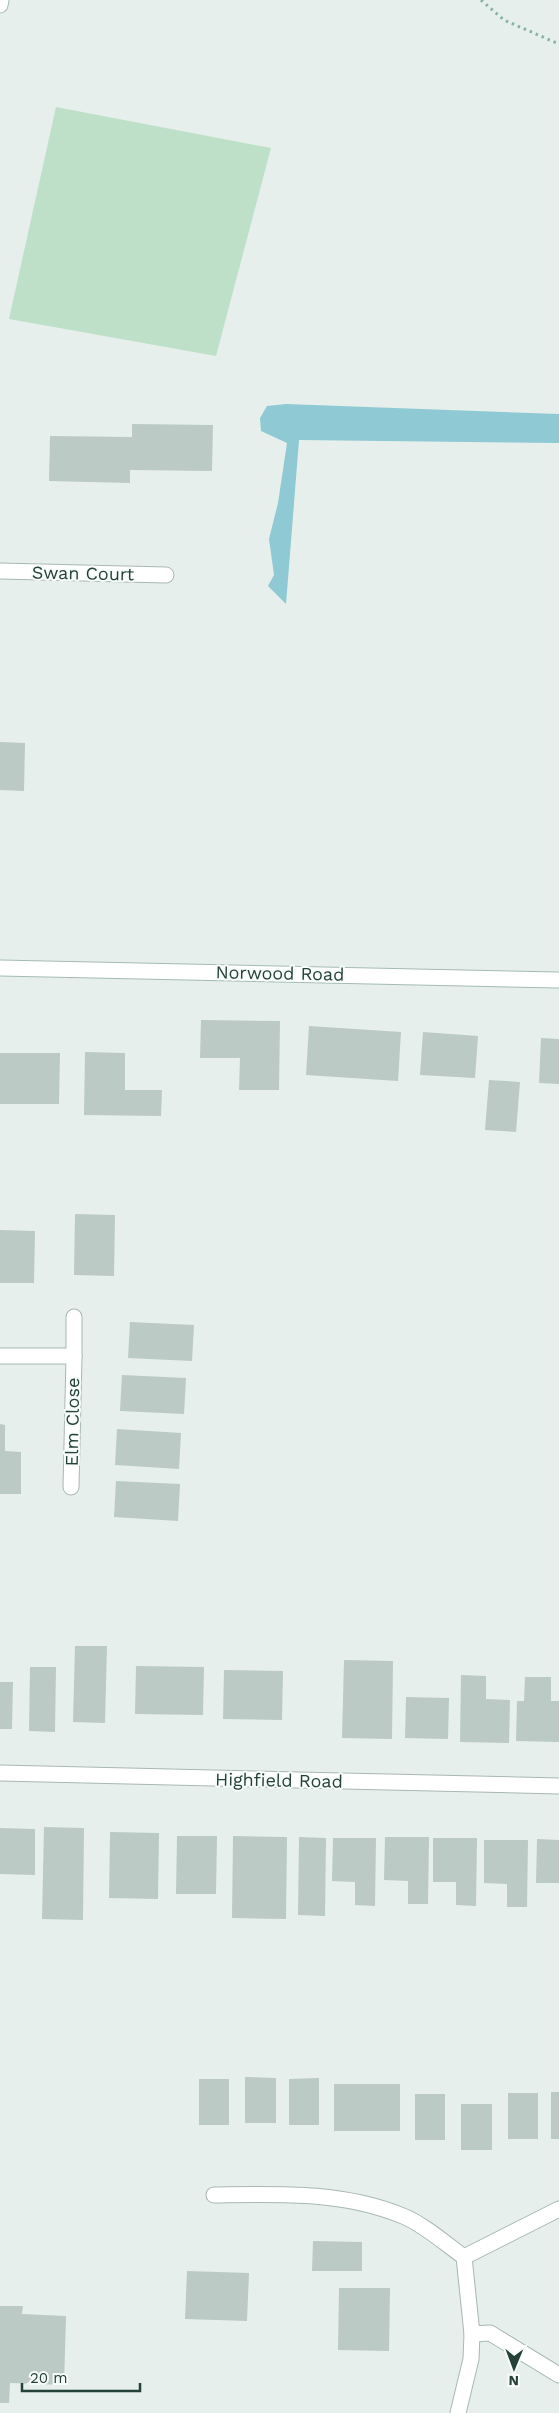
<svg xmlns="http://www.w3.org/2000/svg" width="559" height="2413" font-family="'Work Sans',sans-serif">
  <rect width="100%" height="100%" fill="#e6efeb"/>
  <path fill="#bfe0c8" d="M56,107L271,148L216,356L9,319Z"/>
  <path fill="#8ec9d4" d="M286,404L559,414V443L299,440L286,604L268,586L274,575L269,539L278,503L287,443L261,431L260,418L267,406Z"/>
  <g fill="#bbcac4">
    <path d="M132,424L213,425L212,471L130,470V483L49,481L50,436L132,437Z"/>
    <path d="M0,742L25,743L24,791L0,790Z"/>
    <path d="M201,1020L280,1021L279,1090H239L240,1058H200Z"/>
    <path d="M309,1026L401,1032L398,1081L306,1075Z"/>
    <path d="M423,1032L478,1036L475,1078L420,1075Z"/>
    <path d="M541,1038L559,1039V1084L539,1083Z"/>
    <path d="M85,1052L125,1053V1090H162L161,1116L84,1115Z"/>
    <path d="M0,1053H60L59,1104H0Z"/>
    <path d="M489,1080L520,1082L516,1132L485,1130Z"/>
    <path d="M75,1214L115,1215L114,1276L74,1275Z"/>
    <path d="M0,1230L35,1231L34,1283H0Z"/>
    <path d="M130,1322L194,1325L192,1361L128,1358Z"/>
    <path d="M122,1375L186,1378L184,1414L120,1411Z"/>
    <path d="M0,1424L5,1425V1451L21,1452V1494H0Z"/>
    <path d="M117,1429L181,1433L179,1469L115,1465Z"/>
    <path d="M116,1481L180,1484L178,1521L114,1517Z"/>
    <path d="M75,1646H107L105,1723L73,1722Z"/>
    <path d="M344,1660L393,1661L392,1739L342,1738Z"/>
    <path d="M136,1666L204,1667L203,1715L135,1714Z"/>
    <path d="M30,1667H56L55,1732L29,1731Z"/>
    <path d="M224,1670L283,1671L282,1720L223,1719Z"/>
    <path d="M461,1675L486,1676V1699L510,1700L509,1743L460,1742Z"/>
    <path d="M525,1677H551V1701H559V1742L516,1741L517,1701H524Z"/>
    <path d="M0,1682H13L12,1729H0Z"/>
    <path d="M406,1697L449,1698L448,1739L405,1738Z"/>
    <path d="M44,1827L84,1828L83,1920L42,1919Z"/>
    <path d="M0,1828L35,1829V1875L0,1874Z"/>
    <path d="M110,1832L159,1833L158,1899L109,1898Z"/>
    <path d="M177,1836H217L216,1894H176Z"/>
    <path d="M233,1836L287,1837L286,1919L232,1918Z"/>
    <path d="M299,1837L326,1838L325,1916L298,1915Z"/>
    <path d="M385,1837H429L428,1904H408V1881L384,1880Z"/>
    <path d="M333,1838H376L375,1906L355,1905V1882L332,1881Z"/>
    <path d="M433,1838H477L476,1906L456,1905V1882H433Z"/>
    <path d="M537,1839L559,1840V1883H536Z"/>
    <path d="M484,1840H528L527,1907H507V1884L484,1883Z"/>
    <path d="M245,2077L276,2078V2123H245Z"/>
    <path d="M319,2078V2125H289V2079Z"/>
    <rect x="199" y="2079" width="30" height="46"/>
    <rect x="334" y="2084" width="66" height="47"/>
    <rect x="551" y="2092" width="8" height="47"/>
    <rect x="508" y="2093" width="30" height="46"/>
    <rect x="415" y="2094" width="30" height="46"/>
    <rect x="461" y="2104" width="31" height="46"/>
    <path d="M313,2241L362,2242V2271H312Z"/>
    <path d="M187,2271L249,2273L247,2321L185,2319Z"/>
    <path d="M339,2288H390L389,2351L338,2350Z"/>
    <path d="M0,2306H23L22,2314L66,2316L64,2385L10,2383L9,2403H0Z"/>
  </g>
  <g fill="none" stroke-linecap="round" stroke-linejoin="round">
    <defs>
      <path id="lane" d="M472,2334L490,2333L559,2375"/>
      <g id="street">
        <path d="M0,571L166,575"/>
        <path d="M0,1356H74L71,1487"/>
        <path d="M74,1356V1317"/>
        <path d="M0,1773L559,1786"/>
        <path d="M214,2195C279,2194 342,2191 403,2216C423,2224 446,2244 464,2257L472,2334L471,2359L458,2413"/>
        <path d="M464,2257L559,2209"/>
      </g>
      <g id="secondary">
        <path d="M0,5L1,0"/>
        <path d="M0,968L559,980"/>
      </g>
    </defs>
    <use href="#lane" stroke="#a8b8b2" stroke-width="17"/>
    <use href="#street" stroke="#a8b8b2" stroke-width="17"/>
    <use href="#secondary" stroke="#a4bbb3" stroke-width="17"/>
    <path stroke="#86b3a5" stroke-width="3" stroke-dasharray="2.5 4" stroke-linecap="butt" d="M481,0L504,20L559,44"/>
    <use href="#lane" stroke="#fff" stroke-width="15"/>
    <use href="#street" stroke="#fff" stroke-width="15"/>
    <use href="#secondary" stroke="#fff" stroke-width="15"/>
  </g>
  <g text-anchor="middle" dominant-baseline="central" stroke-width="4" stroke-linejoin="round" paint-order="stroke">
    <g font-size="18" fill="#24423a" stroke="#f7fbf9">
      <text transform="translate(83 573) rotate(1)">Swan Court</text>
      <text transform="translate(280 973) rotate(1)">Norwood Road</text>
      <text transform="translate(72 1422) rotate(-89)">Elm Close</text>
      <text transform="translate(279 1780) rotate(1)">Highfield Road</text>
    </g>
  </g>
  <g transform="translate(514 2368) rotate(181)" stroke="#f7fbf9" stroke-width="4" paint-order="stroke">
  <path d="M0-4L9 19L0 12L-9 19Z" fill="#24423a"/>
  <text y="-8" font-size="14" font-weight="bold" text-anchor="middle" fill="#24423a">N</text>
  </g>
  <path d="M22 2383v8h118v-8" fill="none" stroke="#24423a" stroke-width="2.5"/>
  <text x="30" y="2383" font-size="15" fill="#24423a" stroke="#f7fbf9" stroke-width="4" paint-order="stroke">20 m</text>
</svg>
